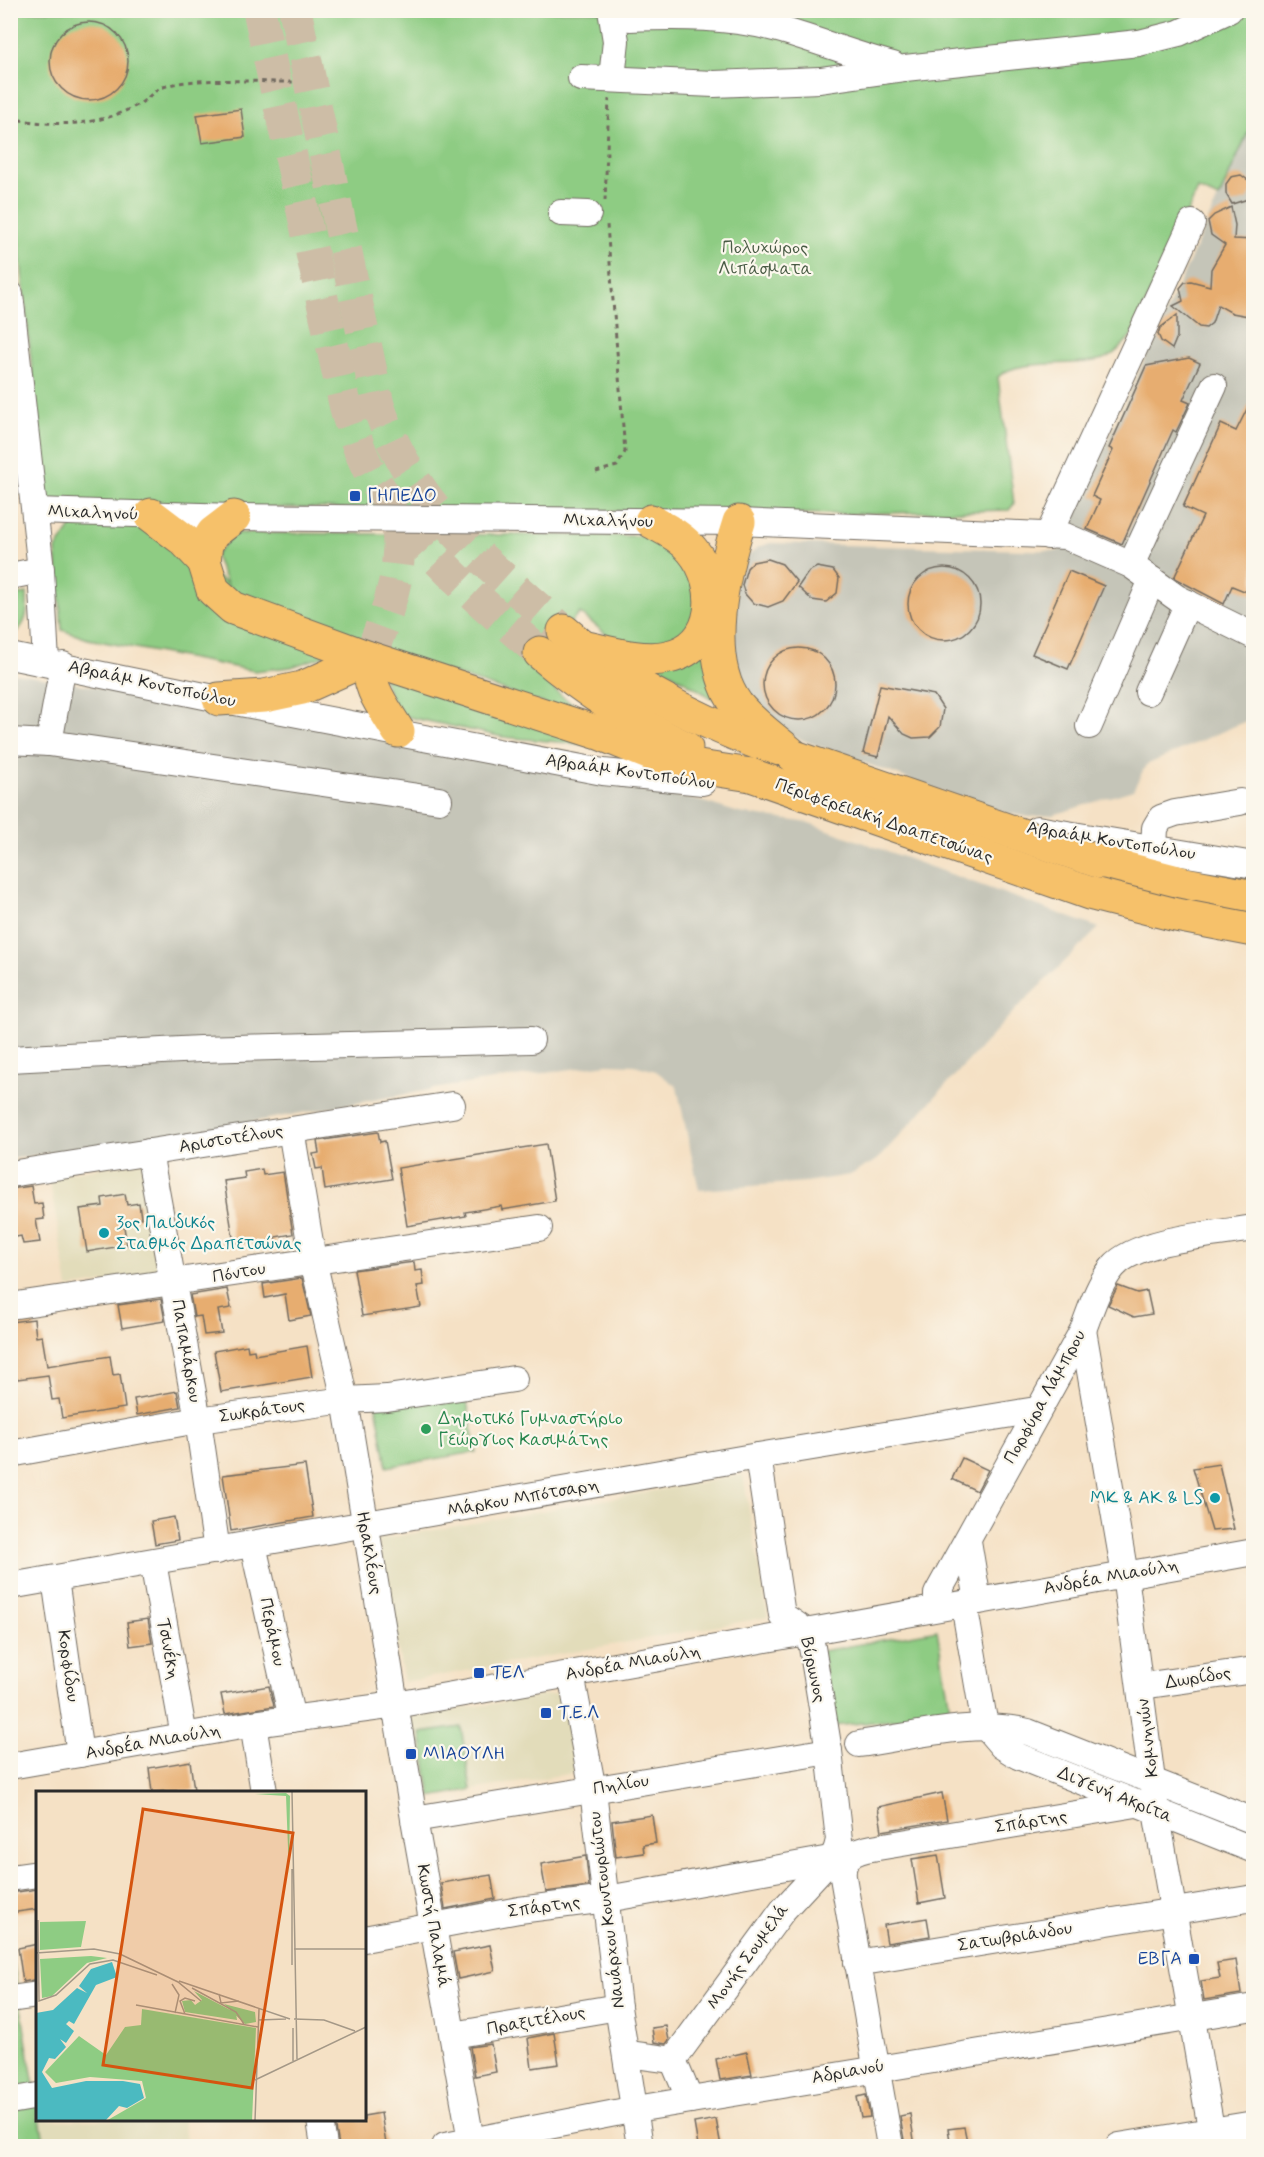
<svg xmlns="http://www.w3.org/2000/svg" width="1264" height="2157" font-family="Mynerve,sans-serif">
  <rect width="100%" height="100%" fill="#fbf7ec"/>
  <filter id="ink" filterUnits="userSpaceOnUse"><feTurbulence type="fractalNoise" baseFrequency=".0167" numOctaves="2"/><feDisplacementMap in="SourceGraphic" scale="12" xChannelSelector="R" yChannelSelector="G"/><feConvolveMatrix kernelMatrix="1 2 1 2 8 2 1 2 1" color-interpolation-filters="sRGB"/></filter>
  <filter id="wash" filterUnits="userSpaceOnUse"><feTurbulence type="fractalNoise" baseFrequency=".008" numOctaves="4" result="noise"/><feDisplacementMap in="SourceGraphic" scale="24" xChannelSelector="R" yChannelSelector="G"/><feGaussianBlur stdDeviation="1.35" result="paint"/><feColorMatrix in="noise" values="0 0 0 0 0 0 0 0 0 0 0 0 0 0 0 0 0 1.4 0 .05"/><feComposite in="paint" operator="in"/></filter>
  <g filter="url(#wash)">
    <rect width="100%" height="100%" fill="#f5e1c5"/>
    <g fill="#e2dcba">
      <path d="M145,1161L163,1273L68,1288L49,1176Z"/>
      <path d="M743,1475L768,1617L404,1682L378,1540Z"/>
      <path d="M567,1692L580,1772L423,1798L410,1717Z"/>
      <path d="M40,2120H183L187,2146H45Z"/>
    </g>
    <g fill="#c5c5b8">
      <path d="M1253,121V718L1146,765L1133,790L1053,815L1029,817L1007,813L963,799L794,737L749,706L732,660L734,589L746,558L757,548L770,543L1058,551Z"/>
      <path d="M11,673L190,702L554,771L704,802L739,813L809,823L1099,928L1017,1008L877,1160L850,1175L805,1182L699,1190L677,1087L656,1071L634,1065L607,1064L451,1086L246,1123L11,1159Z"/>
    </g>
    <g fill="#8ecc83" stroke="#5c7c57" stroke-width="1.5">
      <path d="M10,11H1253V82L1250,80L1247,88L1253,91V121L1219,198L1198,189L1131,336C1123,345 1115,355 1103,359C1075,368 1018,357 998,377L1014,504L1009,510L844,514L46,505L11,166Z"/>
      <path d="M76,520H140L325,656L291,667L255,671L88,639L62,630L56,549Z"/>
      <path d="M234,533L655,536L691,563L698,612L672,647L621,646L580,613L527,666L564,698L603,723L235,602L215,556Z"/>
      <path d="M27,593C28,610 28,627 11,635V596Z"/>
      <path d="M709,647L733,707L710,697L656,664Z"/>
      <path d="M382,676L592,745L503,737L399,715Z"/>
      <path d="M465,1390L476,1452L387,1467L376,1405Z"/>
      <path d="M937,1630L951,1714L834,1726L822,1651Z"/>
      <path d="M461,1727L471,1790L431,1797L421,1733Z"/>
      <path d="M10,1944L37,2103L38,2120H40L45,2146H11Z"/>
    </g>
    <g id="blocks">
      <g fill="#e7ad6f">
        <circle cx="89" cy="61" r="39"/>
        <path d="M241,109L245,137L202,143L197,115Z"/>
        <path d="M1241,175L1252,183V192L1248,199L1232,204L1226,194V184L1231,177Z"/>
        <path d="M1231,207L1235,225L1234,239L1254,240V317L1232,313L1218,305L1212,323L1206,328L1199,327L1173,306L1183,301L1180,288L1185,282L1191,281L1210,286L1211,269L1225,245L1211,235L1208,221L1214,215Z"/>
        <path d="M1177,315V337L1172,349L1161,341L1158,334L1160,328Z"/>
        <path d="M1189,358L1200,363L1183,400L1190,403L1176,432L1173,430L1122,544L1087,529L1100,500L1092,496L1113,450L1109,448L1146,366Z"/>
        <path d="M1254,395V595L1232,586L1224,604L1174,578L1203,516L1183,507L1221,424L1236,431Z"/>
        <path d="M768,559L782,564L797,582L783,601L768,607L753,603L745,594L742,585L747,568L753,562Z"/>
        <path d="M817,567L833,570L839,578L837,593L826,602L812,600L798,587L809,571Z"/>
        <circle cx="944" cy="604" r="36"/>
        <path d="M1069,571L1104,586L1068,669L1032,654Z"/>
        <circle cx="799" cy="684" r="36"/>
        <path d="M880,685L934,695L943,709L940,727L930,737L913,738L904,734L888,716L878,757L863,753Z"/>
        <path d="M378,1132L380,1142L385,1141L392,1179L325,1190L322,1168L316,1169L313,1154L319,1153L317,1141Z"/>
        <path d="M546,1144L555,1201L502,1210L501,1206L465,1212L466,1216L407,1226L398,1168Z"/>
        <path d="M262,1169L263,1175L283,1172L293,1234L275,1237L276,1245L258,1248L257,1241L234,1244L224,1181L245,1178L244,1172Z"/>
        <path d="M31,1186L34,1204L42,1203L44,1219L36,1220L40,1242L23,1244L21,1236L10,1238V1189Z"/>
        <path d="M125,1194L127,1205L139,1203L141,1218L123,1221L127,1245L87,1252L80,1209L103,1206L102,1198Z"/>
        <path d="M414,1262L415,1271L422,1270L424,1285L417,1286L421,1307L362,1316L354,1270Z"/>
        <path d="M302,1278L311,1316L289,1320L285,1294L265,1298L263,1284Z"/>
        <path d="M1118,1286L1137,1293L1147,1291L1152,1314L1134,1317L1108,1305Z"/>
        <path d="M227,1289L231,1308L218,1310L222,1333L204,1335L201,1316L194,1317L190,1295Z"/>
        <path d="M161,1299L165,1321L122,1328L118,1305Z"/>
        <path d="M34,1319L36,1337L42,1336L47,1366L110,1356L113,1375L120,1374L125,1408L62,1418L59,1399L52,1400L48,1375L10,1380V1322Z"/>
        <path d="M247,1345L248,1351L254,1350L255,1355L307,1346L312,1377L221,1392L214,1351Z"/>
        <path d="M177,1391L180,1407L137,1415L134,1399Z"/>
        <path d="M962,1458L988,1470L977,1491L952,1479Z"/>
        <path d="M1219,1464L1234,1529L1212,1531L1193,1468Z"/>
        <path d="M305,1465L313,1517L231,1531L223,1475Z"/>
        <path d="M174,1517L178,1540L155,1544L151,1521Z"/>
        <path d="M148,1619L152,1643L130,1646L127,1622Z"/>
        <path d="M269,1686L274,1706L225,1714L221,1694Z"/>
        <path d="M190,1761L194,1790L152,1792L149,1768Z"/>
        <path d="M942,1793L947,1820L882,1831L878,1807Z"/>
        <path d="M652,1815L656,1843L643,1845L644,1853L616,1857L612,1821Z"/>
        <path d="M938,1855L945,1898L919,1903L912,1859Z"/>
        <path d="M586,1856L589,1886L546,1892L541,1864Z"/>
        <path d="M491,1875L495,1899L445,1909L441,1883Z"/>
        <path d="M38,1889V1909L10,1913V1893Z"/>
        <path d="M927,1918L930,1936L887,1943L884,1925Z"/>
        <path d="M38,1944V1979L23,1982L18,1948Z"/>
        <path d="M490,1945L495,1971L458,1979L453,1952Z"/>
        <path d="M1236,1960L1241,1994L1204,2000L1201,1981L1220,1978L1217,1963Z"/>
        <path d="M666,2026L669,2040L666,2044L654,2042L652,2028Z"/>
        <path d="M554,2033L559,2064L532,2068L528,2038Z"/>
        <path d="M491,2044L496,2072L475,2076L470,2047Z"/>
        <path d="M747,2052L752,2075L720,2080L716,2059Z"/>
        <path d="M866,2095L870,2117L861,2118L857,2097Z"/>
        <path d="M381,2113L386,2144L339,2146L335,2122L364,2120V2116Z"/>
        <path d="M910,2114L915,2146H905L900,2116Z"/>
        <path d="M716,2119L721,2146H698L694,2123Z"/>
        <path d="M964,2127L968,2146H951L948,2129Z"/>
      </g>
    </g>
  </g>
  <g filter="url(#ink)">
    <use href="#blocks" fill-opacity="0" stroke="#726b61" stroke-width="1.5"/>
    <g fill="none" stroke-linecap="round" stroke-linejoin="round">
      <g stroke="#cdbda6" stroke-width="33" stroke-dasharray="33 16" stroke-linecap="butt">
        <path d="M259,10L347,413C355,436 362,460 375,481C418,550 479,600 540,653"/>
        <path d="M295,10L378,405C413,509 485,561 564,631"/>
        <path d="M369,658C389,610 406,565 396,512"/>
      </g>
      <defs>
        <g id="minor">
          <path d="M611,10L616,41L612,78"/>
          <path d="M630,18C679,16 731,16 778,29C817,40 854,55 893,65"/>
          <path d="M581,78L714,84L820,80L905,68L1139,43L1179,33L1229,10"/>
          <path d="M561,213L588,214"/>
          <path d="M10,294L41,570L46,662"/>
          <path d="M35,511L234,517L739,522L1065,536L1131,565L1177,598L1254,636"/>
          <path d="M1048,536L1192,223"/>
          <path d="M1131,565L1214,386"/>
          <path d="M10,576L41,570"/>
          <path d="M10,656L219,699L603,772L703,782"/>
          <path d="M63,665L49,743L439,800"/>
          <path d="M1148,692L1188,603"/>
          <path d="M1089,726L1152,580"/>
          <path d="M10,741L49,743"/>
          <path d="M1037,829L1254,865"/>
          <path d="M1154,849L1155,828L1161,818L1175,813L1240,802"/>
          <path d="M10,1059L200,1049L531,1040"/>
          <path d="M291,1130L313,1260L345,1400L414,1819L472,2146"/>
          <path d="M149,1152L198,1420L217,1551"/>
          <path d="M10,1174L452,1105"/>
          <path d="M10,1306L539,1228"/>
          <path d="M1083,1330L1125,1575L1156,1811L1214,2146"/>
          <path d="M10,1454L198,1420L345,1400L387,1398L514,1379"/>
          <path d="M968,1541L978,1601"/>
          <path d="M253,1545L292,1719"/>
          <path d="M153,1562L184,1736"/>
          <path d="M55,1579L80,1754"/>
          <path d="M10,1586L758,1456L1036,1410"/>
          <path d="M964,1604L985,1726L1002,1746L1018,1756L1254,1850"/>
          <path d="M937,1608V1594L1083,1330C1091,1309 1098,1285 1113,1267C1137,1239 1217,1234 1254,1228"/>
          <path d="M571,1674L593,1790L618,2007L640,2146"/>
          <path d="M1142,1686L1254,1670"/>
          <path d="M253,1724L264,1792"/>
          <path d="M859,1744C914,1736 974,1719 1028,1732L1254,1821"/>
          <path d="M10,1766L253,1724L396,1705L1254,1552"/>
          <path d="M414,1819L829,1751"/>
          <path d="M10,1878L38,1874"/>
          <path d="M364,1939L519,1910L607,1899L830,1859"/>
          <path d="M857,1963L1254,1898"/>
          <path d="M10,1999L38,1995"/>
          <path d="M453,2035L618,2007"/>
          <path d="M628,2054L673,2060"/>
          <path d="M690,2100L673,2060L783,1910L834,1855L837,1848L839,1840L829,1751L812,1647L807,1632L782,1615L758,1456"/>
          <path d="M10,2101L38,2096"/>
          <path d="M320,2120L324,2146"/>
          <path d="M445,2146L636,2109L1254,2007"/>
          <path d="M890,2146L843,1877C841,1857 854,1851 872,1848L1136,1804"/>
          <path d="M1119,2146L1254,2124"/>
        </g>
        <g id="major">
          <path d="M151,515L184,540L204,561"/>
          <path d="M234,517L213,533L206,544L204,561L213,590L233,608L369,658L599,733L673,763L751,775"/>
          <path d="M739,522C723,572 702,659 737,705C753,725 776,740 795,757"/>
          <path d="M564,631C625,685 698,721 774,749"/>
          <path d="M582,647C609,652 640,663 668,657C719,646 721,584 692,550C681,536 666,530 651,521"/>
          <path d="M540,653C585,691 633,722 686,748"/>
          <path d="M219,699L264,696L302,688L369,658C367,688 383,706 398,731"/>
          <path d="M1100,862L1185,884L1254,897"/>
        </g>
      </defs>
      <use href="#minor" stroke="#726b61" stroke-width="28"/>
      <use href="#major" stroke="#726b61" stroke-width="35"/>
      <g stroke="#726b61" stroke-width="3" stroke-dasharray="4.5 4.5" stroke-linecap="butt">
        <path d="M10,118C54,127 99,127 139,104C147,100 153,91 161,88C190,75 259,83 293,82"/>
        <path d="M605,201L609,99"/>
        <path d="M596,472L617,466L625,452L607,225"/>
      </g>
      <use href="#minor" stroke="#fff" stroke-width="26"/>
      <use href="#major" stroke="#f6c16b" stroke-width="33"/>
      <defs>
        <g id="major-bridge">
          <path d="M795,757L1100,862"/>
          <path d="M751,775L1089,893L1176,915L1254,930"/>
        </g>
      </defs>
      <use href="#major-bridge" stroke="#726b61" stroke-width="35" stroke-linecap="butt"/>
      <use href="#major-bridge" stroke="#f6c16b" stroke-width="33"/>
    </g>
  </g>
  <g fill="#1a4fb4" stroke="#fbf7ec" stroke-width="2">
    <rect x="349" y="490" width="12" height="12" rx="3"/>
    <rect x="473" y="1667" width="12" height="12" rx="3"/>
    <rect x="540" y="1707" width="12" height="12" rx="3"/>
    <rect x="405" y="1748" width="12" height="12" rx="3"/>
    <rect x="1188" y="1953" width="12" height="12" rx="3"/>
  </g>
  <g fill="#0f9aa8" stroke="#fbf7ec" stroke-width="2">
    <circle cx="104" cy="1233" r="6"/>
    <circle cx="1215" cy="1498" r="6"/>
  </g>
  <circle fill="#2e9e5b" stroke="#fbf7ec" stroke-width="2" cx="426" cy="1429" r="6"/>
  <g text-anchor="middle" dominant-baseline="central" stroke-width="4.5" stroke-linejoin="round" paint-order="stroke">
    <g font-size="18" fill="#495b45" stroke="#fbf7ec">
      <text x="765" y="248">Πολυχώρος<tspan x="765" dy="21">Λιπάσματα</tspan></text>
    </g>
    <g font-size="18" fill="#164399" stroke="#fbf7ec" text-anchor="start">
      <text x="367" y="496">ΓΗΠΕΔΟ</text>
      <text x="491" y="1673">ΤΕΛ</text>
      <text x="558" y="1713">Τ.Ε.Λ</text>
      <text x="423" y="1754">ΜΙΑΟΥΛΗ</text>
      <text x="1182" y="1959" text-anchor="end">ΕΒΓΑ</text>
    </g>
    <g font-size="18" fill="#2b2b2b" stroke="#fbf7ec">
      <text transform="translate(93 513) rotate(2)">Μιχαληνού</text>
      <text transform="translate(608 521) rotate(1)">Μιχαλήνου</text>
      <text transform="translate(152 684) rotate(12)">Αβραάμ Κοντοπούλου</text>
      <text transform="translate(630 772) rotate(8)">Αβραάμ Κοντοπούλου</text>
      <text transform="translate(884 821) rotate(19)">Περιφερειακή Δραπετσώνας</text>
      <text transform="translate(1111 841) rotate(9)">Αβραάμ Κοντοπούλου</text>
      <text transform="translate(231 1139) rotate(-9)">Αριστοτέλους</text>
      <text transform="translate(239 1273) rotate(-10)">Πόντου</text>
      <text transform="translate(186 1351) rotate(80)">Παπαμάρκου</text>
      <text transform="translate(1045 1397) rotate(-61)">Πορφύρα Λάμπρου</text>
      <text transform="translate(262 1411) rotate(-8)">Σωκράτους</text>
      <text transform="translate(523 1498) rotate(-10)">Μάρκου Μπότσαρη</text>
      <text transform="translate(369 1553) rotate(80)">Ηρακλέους</text>
      <text transform="translate(1111 1577) rotate(-10)">Ανδρέα Μιαούλη</text>
      <text transform="translate(272 1632) rotate(78)">Περάμου</text>
      <text transform="translate(168 1649) rotate(80)">Τσινέκη</text>
      <text transform="translate(633 1663) rotate(-10)">Ανδρέα Μιαούλη</text>
      <text transform="translate(68 1666) rotate(82)">Κορφίδου</text>
      <text transform="translate(813 1670) rotate(78)">Βύρωνος</text>
      <text transform="translate(1198 1678) rotate(-9)">Δωρίδος</text>
      <text transform="translate(1148 1738) rotate(-97)">Κομνηνών</text>
      <text transform="translate(153 1742) rotate(-10)">Ανδρέα Μιαούλη</text>
      <text transform="translate(621 1785) rotate(-9)">Πηλίου</text>
      <text transform="translate(1115 1795) rotate(22)">Διγενή Ακρίτα</text>
      <text transform="translate(1031 1822) rotate(-9)">Σπάρτης</text>
      <text transform="translate(544 1907) rotate(-8)">Σπάρτης</text>
      <text transform="translate(607 1910) rotate(-97)">Ναυάρχου Κουντουριώτου</text>
      <text transform="translate(433 1926) rotate(80)">Κωστή Παλαμά</text>
      <text transform="translate(1015 1937) rotate(-9)">Σατωβριάνδου</text>
      <text transform="translate(748 1957) rotate(-54)">Μονής Σουμελά</text>
      <text transform="translate(536 2021) rotate(-10)">Πραξιτέλους</text>
      <text transform="translate(848 2072) rotate(-10)">Αδριανού</text>
    </g>
    <g font-size="18" fill="#0d838f" stroke="#fbf7ec" text-anchor="start">
      <text x="116" y="1223">3ος Παιδικός<tspan x="116" dy="21">Σταθμός Δραπετσώνας</tspan></text>
      <text x="1203" y="1498" text-anchor="end">MK &amp; AK &amp; LS</text>
    </g>
    <g font-size="18" fill="#27864d" stroke="#fbf7ec" text-anchor="start">
      <text x="438" y="1419">Δημοτικό Γυμναστήριο<tspan x="438" dy="21">Γεώργιος Κασιμάτης</tspan></text>
    </g>
  </g>
  <g transform="translate(36 1791)">
    <rect width="330" height="330" fill="#f5e1c5"/>
    <path d="M250,2L254,5L253,83L250,5L219,3ZM50,130L45,156L4,159V131ZM55,165L71,167L51,172L16,205L6,207L4,168ZM158,200L200,222L201,229L149,221L146,210L155,209L159,214L166,209ZM188,213L219,221L220,231L209,233ZM106,218L220,237L216,330H70L110,307L106,290L54,286L20,292L9,281L43,245L70,264L89,236L105,234Z" fill="#8ecc83"/>
    <path d="M76,171L81,186L60,194L38,233L33,230L30,233L38,240L30,252L24,248L30,256L19,268L13,267L6,281L16,297L50,290H87L104,293L108,307L91,317L83,315L70,329L0,330V222L17,219L41,197L51,202L43,195L55,178Z" fill="#4bbac1"/>
    <path fill="none" stroke="#a49887" stroke-width="1.5" d="M256,0L261,268M2,129L3,210L20,204L54,173L77,169L121,184M258,158H330M0,162L58,158L84,163L142,191L165,210M256,174V78M143,190L254,228M136,193L143,204L139,222M156,197L200,221L208,233M183,203L185,212L203,210M100,214L222,236M149,223L144,210L149,207L159,210M258,228L288,229L319,240M222,229L250,228M257,270V237M219,289L330,236M219,330L223,218"/>
    <path fill="#d5540f" fill-opacity="0.15" stroke="#d5540f" stroke-width="3" d="M107,18L257,42L216,297L67,274Z"/>
    <rect width="330" height="330" fill="none" stroke="#2b2b2b" stroke-width="3"/>
  </g>
  <rect width="1264" height="2157" fill="none" stroke="#fbf7ec" stroke-width="36"/>
</svg>
